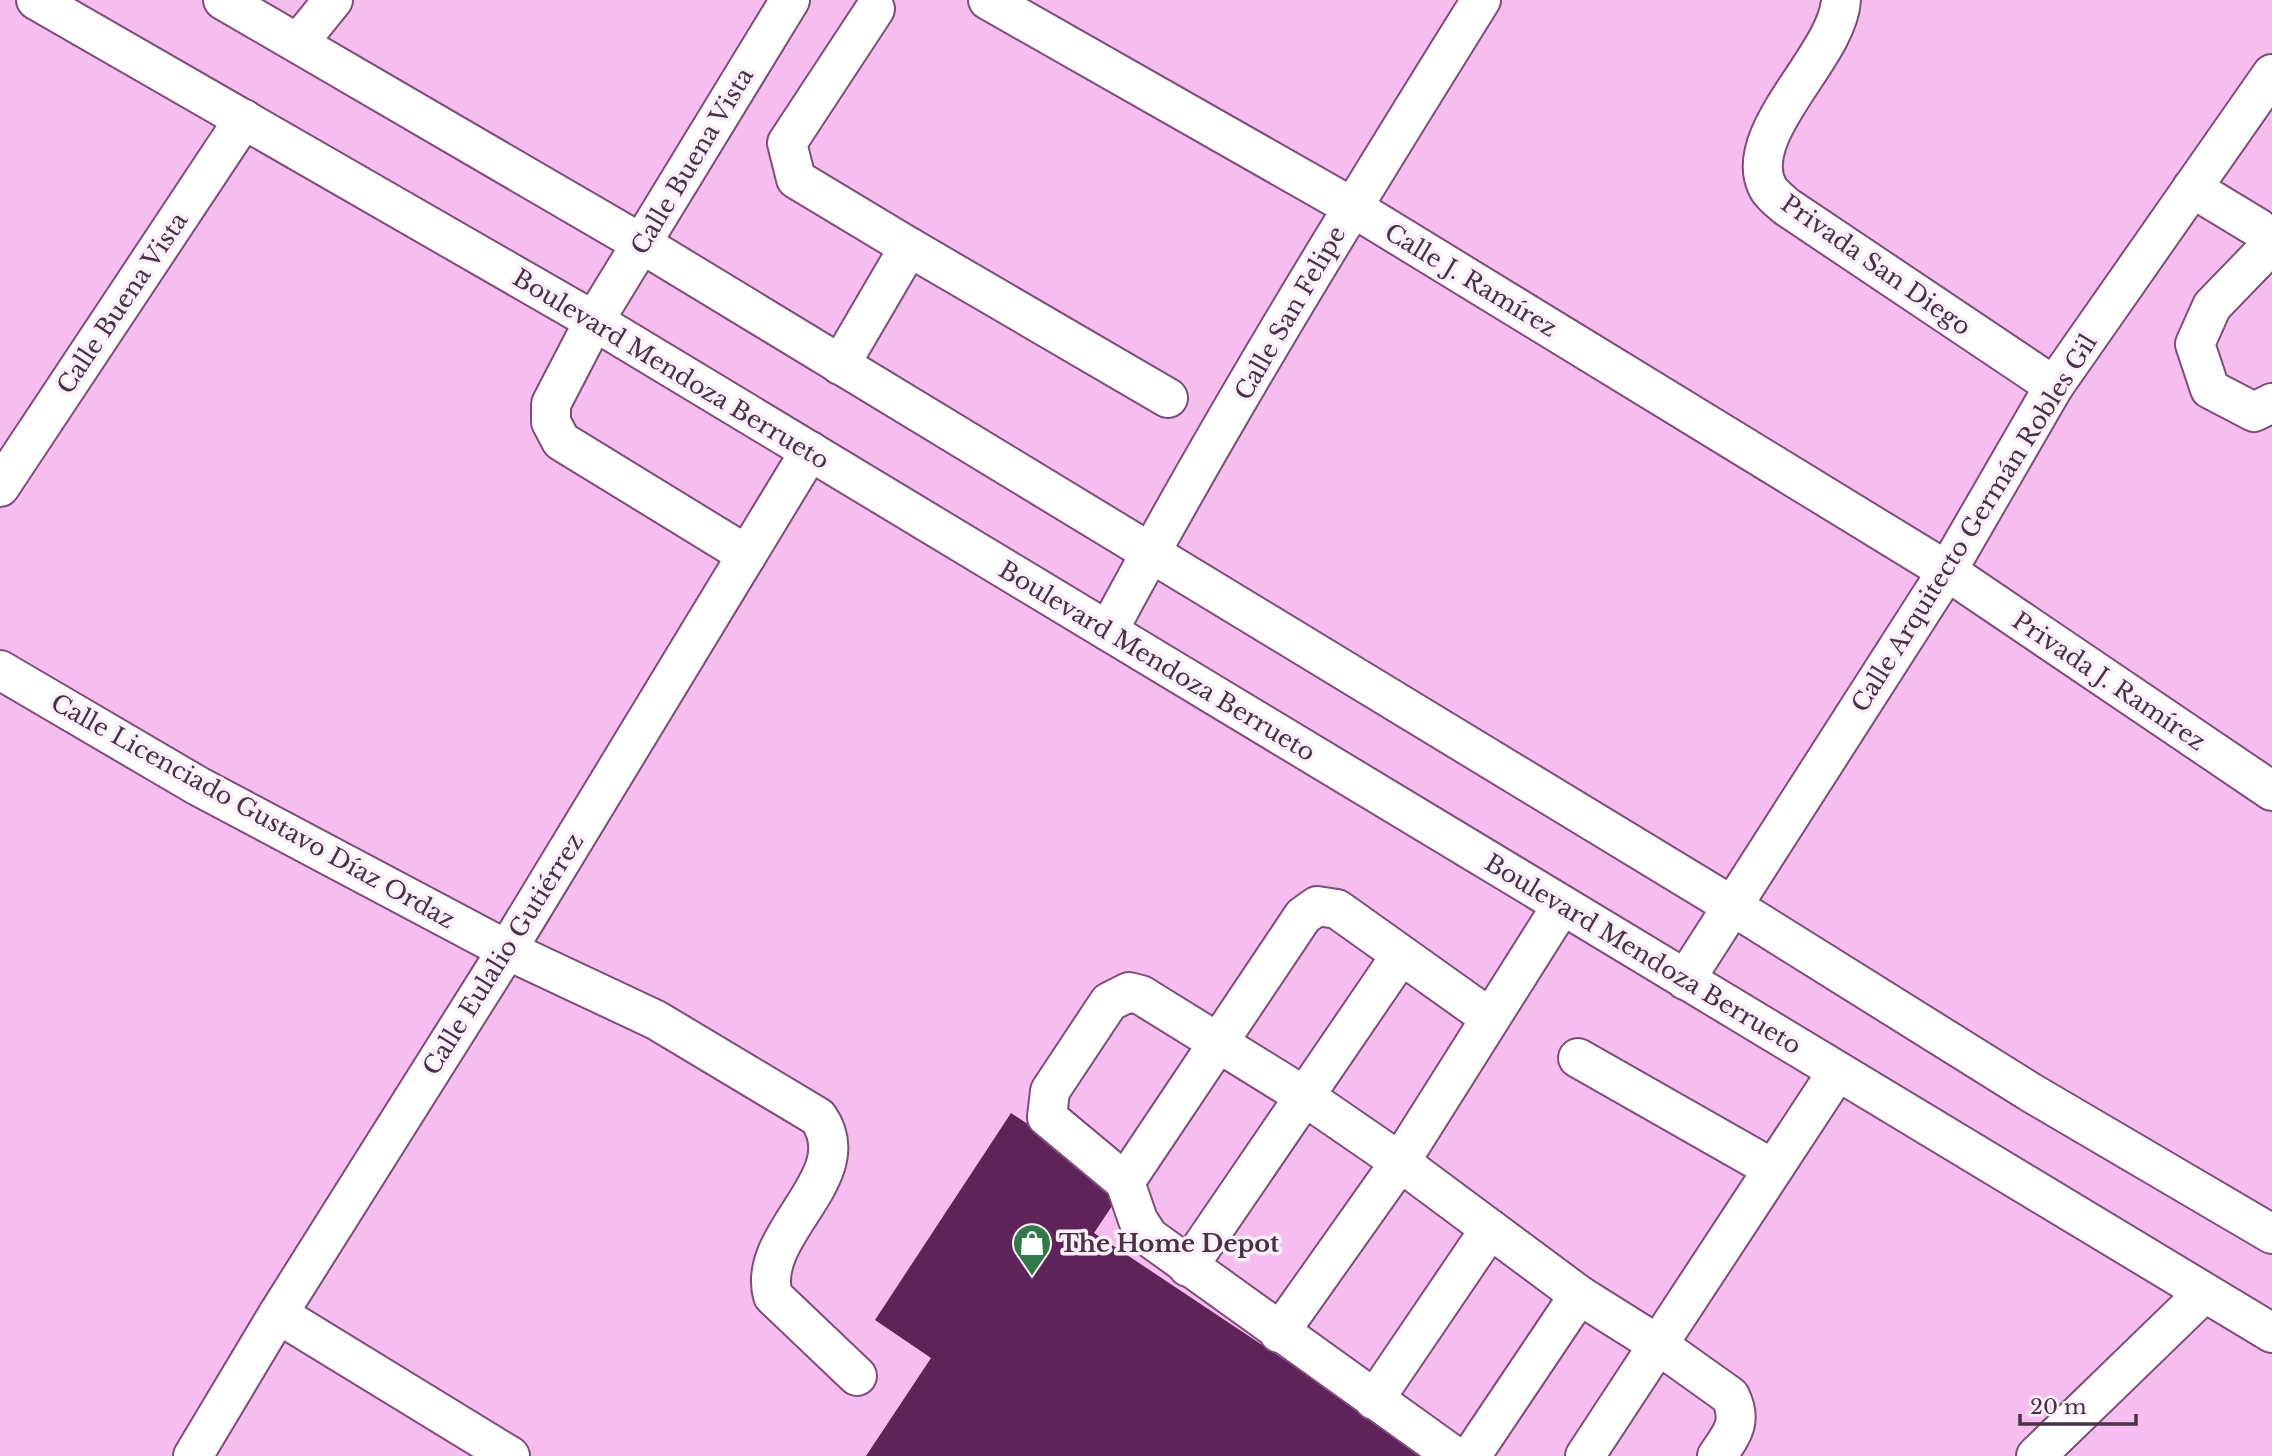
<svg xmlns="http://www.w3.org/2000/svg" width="2272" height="1456" font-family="'Libre Baskerville',serif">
  <rect width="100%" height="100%" fill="#f6bdef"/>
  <path fill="#5e2359" d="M1011,1113L1113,1181L1118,1197L1094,1233L1429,1456H866L931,1358L875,1320Z"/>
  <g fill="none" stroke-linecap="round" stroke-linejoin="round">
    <defs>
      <g id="minor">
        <path d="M988,0L1352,207L1947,571L2272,791"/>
        <path d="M1841,0C1838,56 1739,134 1768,188C1772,195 1781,202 1787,207L2054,386"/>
        <path d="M299,42L333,0"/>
        <path d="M2192,188L2258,228L2272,245"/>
        <path d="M2271,245L2212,306L2195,344L2210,389L2254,412L2272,403"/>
        <path d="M909,247L1168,398"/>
        <path d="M594,321L551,404V422L561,441L747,555"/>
        <path d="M840,365L909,247L796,179L787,143L875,9"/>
        <path d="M0,487L244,119"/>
        <path d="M0,670L198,786L507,950L656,1020L818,1117C861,1177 755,1233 773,1296L857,1376"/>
        <path d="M1685,980L1947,571L2054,386L2272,74"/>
        <path d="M1578,1058L1773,1169"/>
        <path d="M1125,1182L1303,916L1317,906L1337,909L1490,1018"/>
        <path d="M1188,1267L1401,955"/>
        <path d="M278,1314L510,1456"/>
        <path d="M1279,1333L1400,1162L1562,905"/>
        <path d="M1374,1400L1490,1229"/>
        <path d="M193,1456L278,1314L507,950L810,451"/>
        <path d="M1454,1456L1149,1237L1138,1220L1125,1182L1047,1117L1050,1091L1109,1002L1129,992L1141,995L1304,1096L1400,1162L1579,1295L1657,1344L1730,1396C1743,1422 1732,1434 1717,1456"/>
        <path d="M1471,1456L1579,1295"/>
        <path d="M1585,1456L1837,1072"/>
        <path d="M2036,1456L2204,1293"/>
      </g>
      <g id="major">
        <path d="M36,0L594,321L2272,1333"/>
        <path d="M223,0L642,244L1734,907L2030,1092L2272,1234"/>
        <path d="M594,321L790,0"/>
        <path d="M1108,631C1223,416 1352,207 1481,0"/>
      </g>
    </defs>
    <use href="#minor" stroke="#7e4d79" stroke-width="42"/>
    <use href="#major" stroke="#7e4d79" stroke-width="42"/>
    <use href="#minor" stroke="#fff" stroke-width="38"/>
    <use href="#major" stroke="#fff" stroke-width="38"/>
  </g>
  <defs>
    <symbol id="shop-pin" viewBox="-11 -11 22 30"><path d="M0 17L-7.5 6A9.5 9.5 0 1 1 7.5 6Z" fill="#327b48" stroke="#fbf0fa"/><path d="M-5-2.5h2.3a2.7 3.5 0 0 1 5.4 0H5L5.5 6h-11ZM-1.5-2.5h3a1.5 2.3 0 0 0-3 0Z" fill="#fff"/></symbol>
  </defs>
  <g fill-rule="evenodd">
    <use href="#shop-pin" x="1010" y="1221" width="44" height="60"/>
  </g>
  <g text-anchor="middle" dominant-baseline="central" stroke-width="7" stroke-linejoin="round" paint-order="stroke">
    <g font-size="24" fill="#493246" stroke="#fbf0fa">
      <text transform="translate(692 161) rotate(-59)">Calle Buena Vista</text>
      <text transform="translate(1876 265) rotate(35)">Privada San Diego</text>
      <text transform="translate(1471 280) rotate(31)">Calle J. Ramírez</text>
      <text transform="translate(122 303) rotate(-56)">Calle Buena Vista</text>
      <text transform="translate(1290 313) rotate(-60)">Calle San Felipe</text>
      <text transform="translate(671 369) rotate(31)">Boulevard Mendoza Berrueto</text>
      <text transform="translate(1974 523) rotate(-58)">Calle Arquitecto Germán Robles Gil</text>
      <text transform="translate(1157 661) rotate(31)">Boulevard Mendoza Berrueto</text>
      <text transform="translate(2109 681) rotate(34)">Privada J. Ramírez</text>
      <text transform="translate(253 811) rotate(29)">Calle Licenciado Gustavo Díaz Ordaz</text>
      <text transform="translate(503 954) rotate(-58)">Calle Eulalio Gutiérrez</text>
      <text transform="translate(1643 954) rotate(31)">Boulevard Mendoza Berrueto</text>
    </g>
    <g font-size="24" font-weight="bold" fill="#493246" stroke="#fbf0fa" text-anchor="start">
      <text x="1059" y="1243">The Home Depot</text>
    </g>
  </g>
  <path d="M2020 1414v10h116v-10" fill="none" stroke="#493246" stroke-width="3.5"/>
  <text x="2030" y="1414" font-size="21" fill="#493246" stroke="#fbf0fa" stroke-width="5" paint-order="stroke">20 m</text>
</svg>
